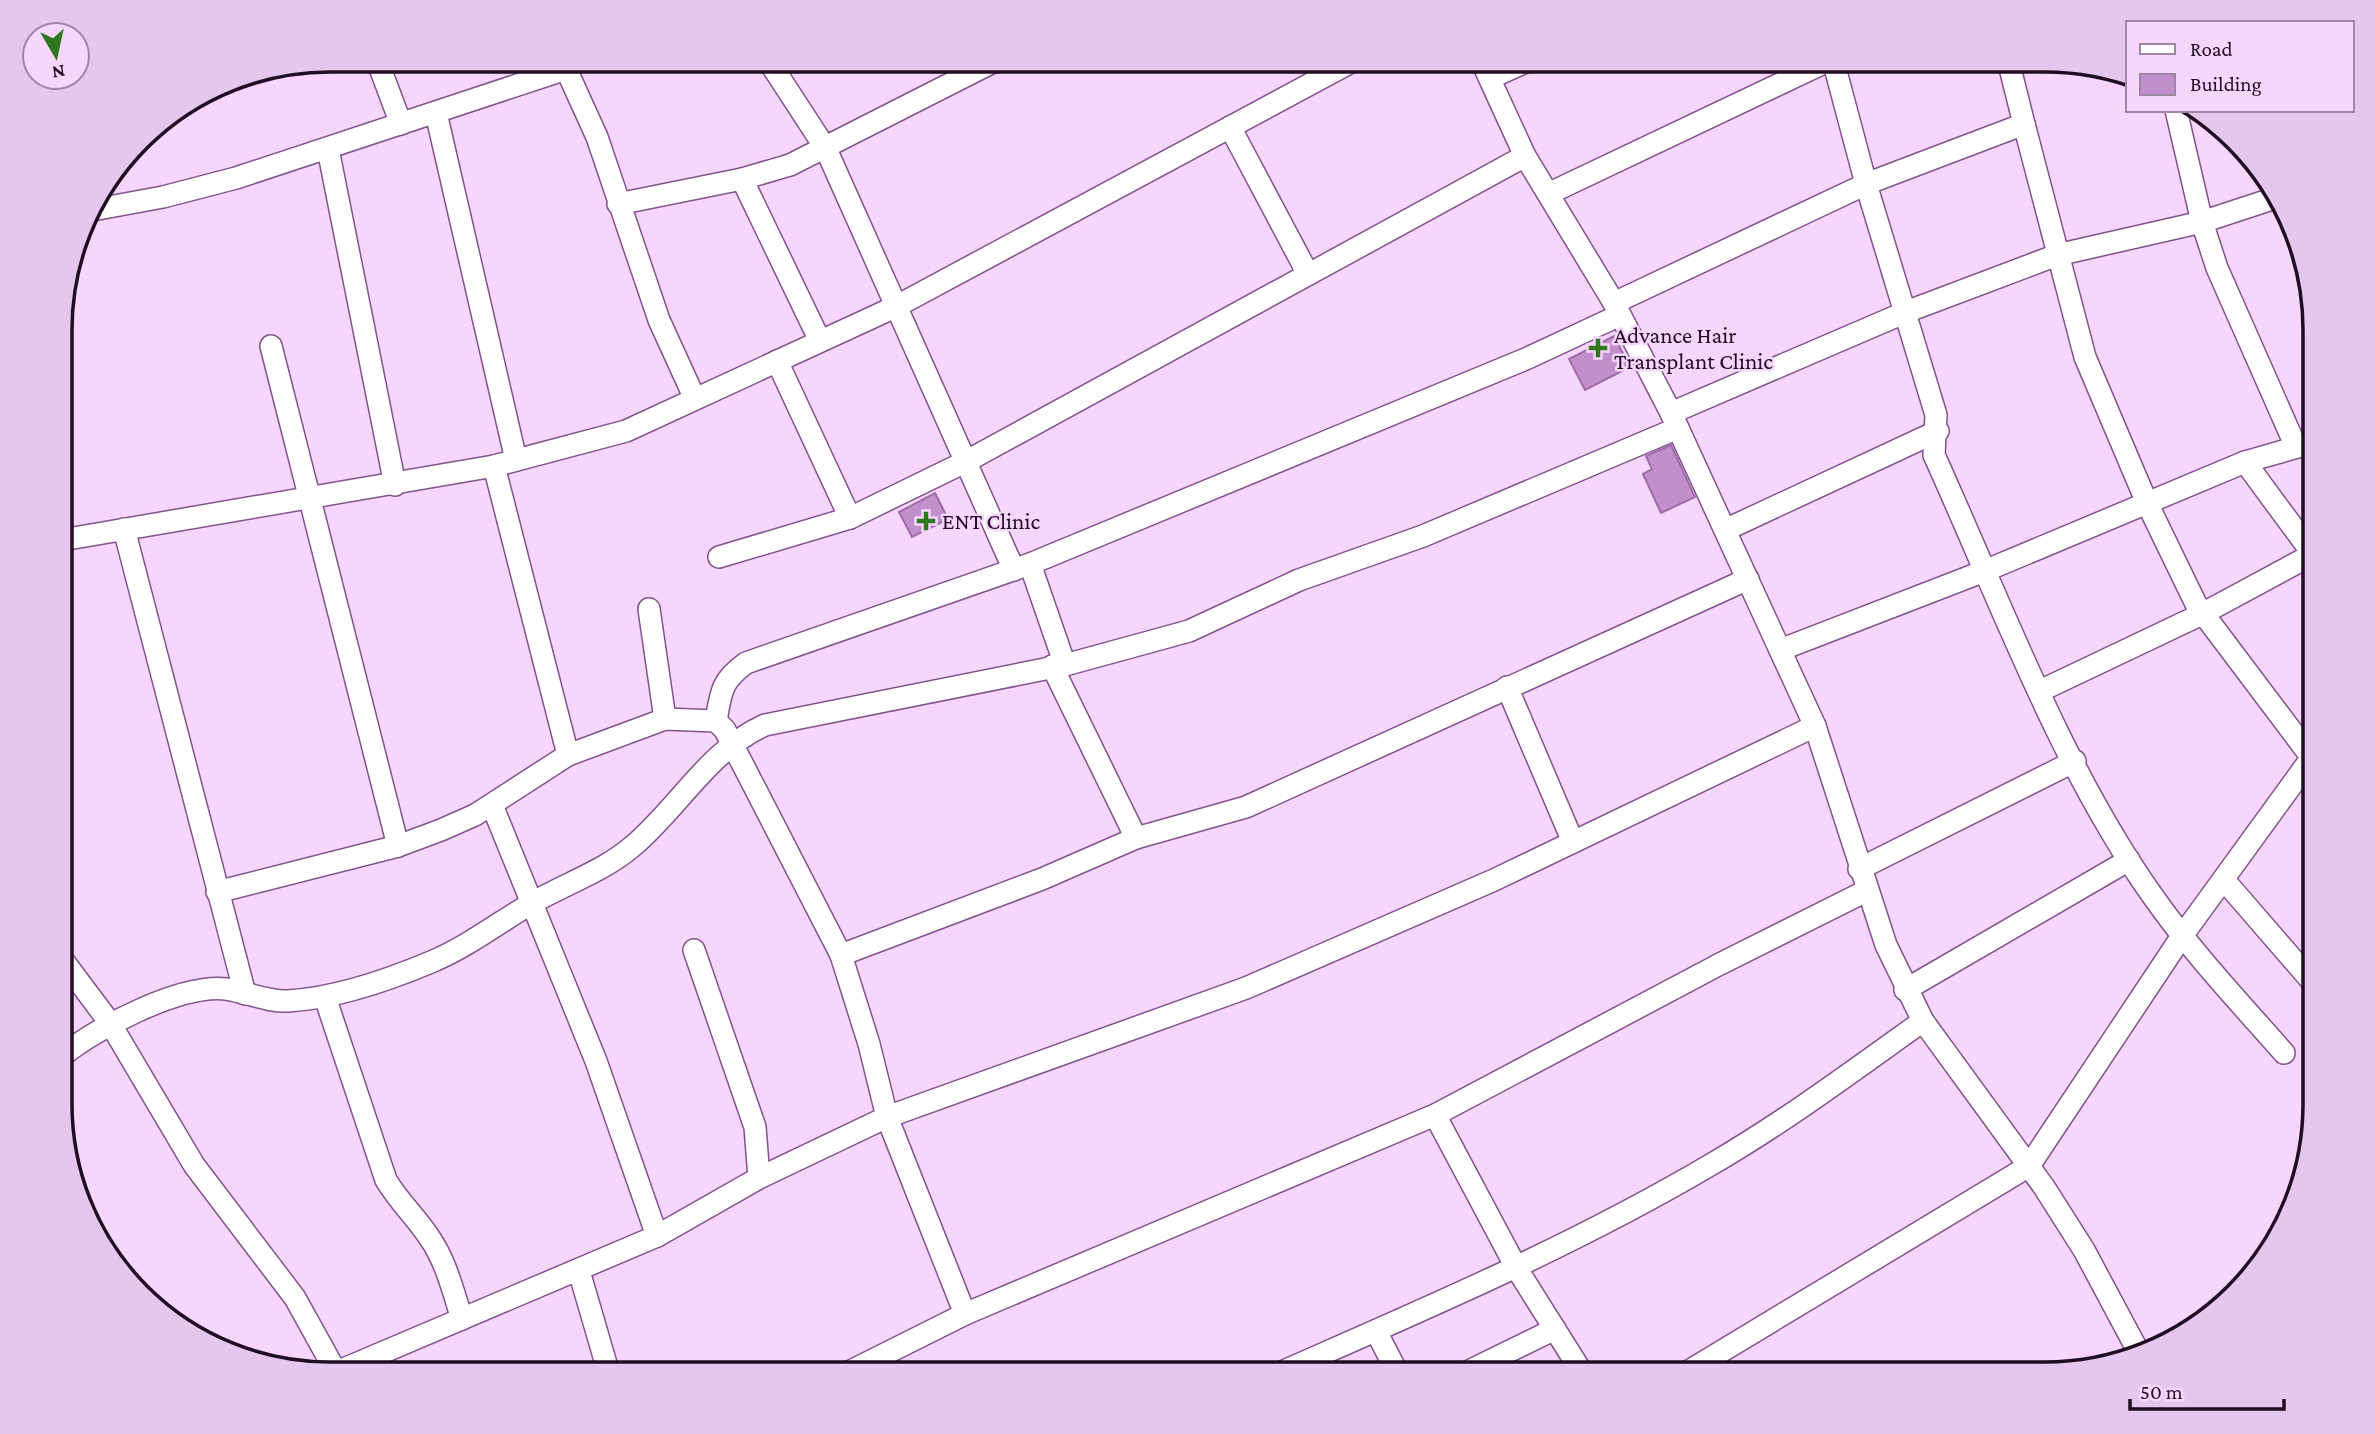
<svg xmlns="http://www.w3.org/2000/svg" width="2375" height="1434" font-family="'Crimson Pro',serif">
  <rect width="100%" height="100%" fill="#f6d6fd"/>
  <g fill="#c28fcd" stroke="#9e6ca8" stroke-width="2">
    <path d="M1614,336L1630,367L1585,390L1569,359Z"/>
    <path d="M1671,445L1695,497L1661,513L1643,474L1652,469L1646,456Z"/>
    <path d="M935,493L948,519L912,537L899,512Z"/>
  </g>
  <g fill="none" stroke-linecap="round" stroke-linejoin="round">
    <defs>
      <g id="minor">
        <path d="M377,60L401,124"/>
        <path d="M562,60L597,137L659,320L695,399"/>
        <path d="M768,60L826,149L1014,570"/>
        <path d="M1481,60L1525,156L1614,303L1671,413L1780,650L1815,726L1886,945L1923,1021L2044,1187L2084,1250L2138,1351"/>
        <path d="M1833,60L1866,184L1936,415L1934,455C1999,598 2061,767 2152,895C2191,951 2239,1002 2284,1053"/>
        <path d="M1490,78L1530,60"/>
        <path d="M2176,110L2202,222L2217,268L2296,447"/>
        <path d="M436,113L516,460"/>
        <path d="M2024,124L2085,357L2147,503L2196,604L2315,762"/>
        <path d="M1230,127L1308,274"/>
        <path d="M328,149L395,485"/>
        <path d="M742,179L820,341"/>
        <path d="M1550,193L1830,60"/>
        <path d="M618,204L742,179L790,165L997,60"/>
        <path d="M87,211L163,197L236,178L566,69"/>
        <path d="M1614,303L1866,184L2024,124L2008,60"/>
        <path d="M271,346L398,846"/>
        <path d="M777,361L850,518"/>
        <path d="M1671,413L1906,312L2057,255L2202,222L2278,197"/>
        <path d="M2245,462L2315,557"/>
        <path d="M494,466L568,755"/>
        <path d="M124,529L245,994"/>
        <path d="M1725,530L1938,431"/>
        <path d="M62,540L494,466L626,431L897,306L1355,60"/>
        <path d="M719,557L850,518L967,461L1525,156"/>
        <path d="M1030,564L1065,665"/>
        <path d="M649,609L665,719"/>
        <path d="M1780,650L1987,570L2245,462L2315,442"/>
        <path d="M1052,666L1136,838"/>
        <path d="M1507,687L1573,842"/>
        <path d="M2040,691L2202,614L2315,553"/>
        <path d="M716,721C721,692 721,681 746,663L1030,564L1528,358L1620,315"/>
        <path d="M492,805L596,1061L657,1236"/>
        <path d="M1859,869L2075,761"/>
        <path d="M2224,880L2315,985"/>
        <path d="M217,892L398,846L441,830L475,815L568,755L665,719L716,721L725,730L841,955L869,1044L887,1117L965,1314"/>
        <path d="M694,950L755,1127L759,1178"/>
        <path d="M841,955L1042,879L1136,838L1246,807L1748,579"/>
        <path d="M62,959L110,1023L194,1165L295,1298L336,1372"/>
        <path d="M1905,990L2129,860"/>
        <path d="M325,997L386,1180C399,1202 416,1217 429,1237C446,1261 453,1291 462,1319"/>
        <path d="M62,1056C96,1028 180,984 226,989C247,992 267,1002 288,1001C337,998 386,981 431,962C467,947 498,923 532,903C565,884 604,871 633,846C679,807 709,750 765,725L1065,665L1189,631L1299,580L1423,536L1678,428"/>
        <path d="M1435,1115L1517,1269L1583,1374"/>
        <path d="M579,1271L609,1374"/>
        <path d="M1376,1331L1398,1374"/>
        <path d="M332,1374L657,1236L759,1178L887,1117L1246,988L1494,880L1815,726"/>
        <path d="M845,1374L965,1314L1435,1115L1720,964L1866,891"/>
        <path d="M1277,1374C1425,1309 1573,1246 1712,1164C1786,1121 1854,1070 1923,1021"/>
        <path d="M1463,1374L1555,1329"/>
        <path d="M1684,1374L2029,1166L2182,936L2315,753"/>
      </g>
    </defs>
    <use href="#minor" stroke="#82538d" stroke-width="24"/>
    <use href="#minor" stroke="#fff" stroke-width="21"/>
  </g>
  <g fill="#2e771c" stroke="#f6d6fd" stroke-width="2.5">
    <path d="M1594.5 337.5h7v7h7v7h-7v7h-7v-7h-7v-7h7z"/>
    <path d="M922.5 510.5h7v7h7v7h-7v7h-7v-7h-7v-7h7z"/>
  </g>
  <g text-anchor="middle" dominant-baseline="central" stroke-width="5" stroke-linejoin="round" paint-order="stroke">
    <g font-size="23" fill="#200c24" stroke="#f6d6fd" text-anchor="start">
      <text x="1614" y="335">Advance Hair<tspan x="1614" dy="26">Transplant Clinic</tspan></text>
      <text x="942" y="521">ENT Clinic</text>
    </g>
  </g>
  <path d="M0 0H2375V1434H0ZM330 72H2045A258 258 0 0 1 2303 330V1104A258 258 0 0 1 2045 1362H330A258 258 0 0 1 72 1104V330A258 258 0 0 1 330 72Z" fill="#e5c6ec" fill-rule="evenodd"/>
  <path fill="none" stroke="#200c24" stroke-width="3.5" d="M330 72H2045A258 258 0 0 1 2303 330V1104A258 258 0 0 1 2045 1362H330A258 258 0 0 1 72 1104V330A258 258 0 0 1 330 72Z"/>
  <rect x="2126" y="21" width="228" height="91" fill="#f6d6fd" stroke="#a085a6" stroke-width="2"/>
  <rect x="2140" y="44" width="35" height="10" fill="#ffffff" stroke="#a085a6" stroke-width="2"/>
  <text x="2190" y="56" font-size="21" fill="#200c24">Road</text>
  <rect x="2140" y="74" width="35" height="21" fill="#c28fcd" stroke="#a085a6" stroke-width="2"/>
  <text x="2190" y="91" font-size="21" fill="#200c24">Building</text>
  <g transform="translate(56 56) rotate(171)"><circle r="33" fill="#f6d6fd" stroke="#a085a6" stroke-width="2"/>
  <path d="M0-5L12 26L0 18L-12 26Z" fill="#2e771c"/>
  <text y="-10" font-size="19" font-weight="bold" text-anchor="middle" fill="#200c24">N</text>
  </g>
  <path d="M2130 1399v10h154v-10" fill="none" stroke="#200c24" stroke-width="3.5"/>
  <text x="2140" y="1399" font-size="21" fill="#200c24" stroke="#f6d6fd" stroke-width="5" paint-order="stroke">50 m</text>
</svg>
